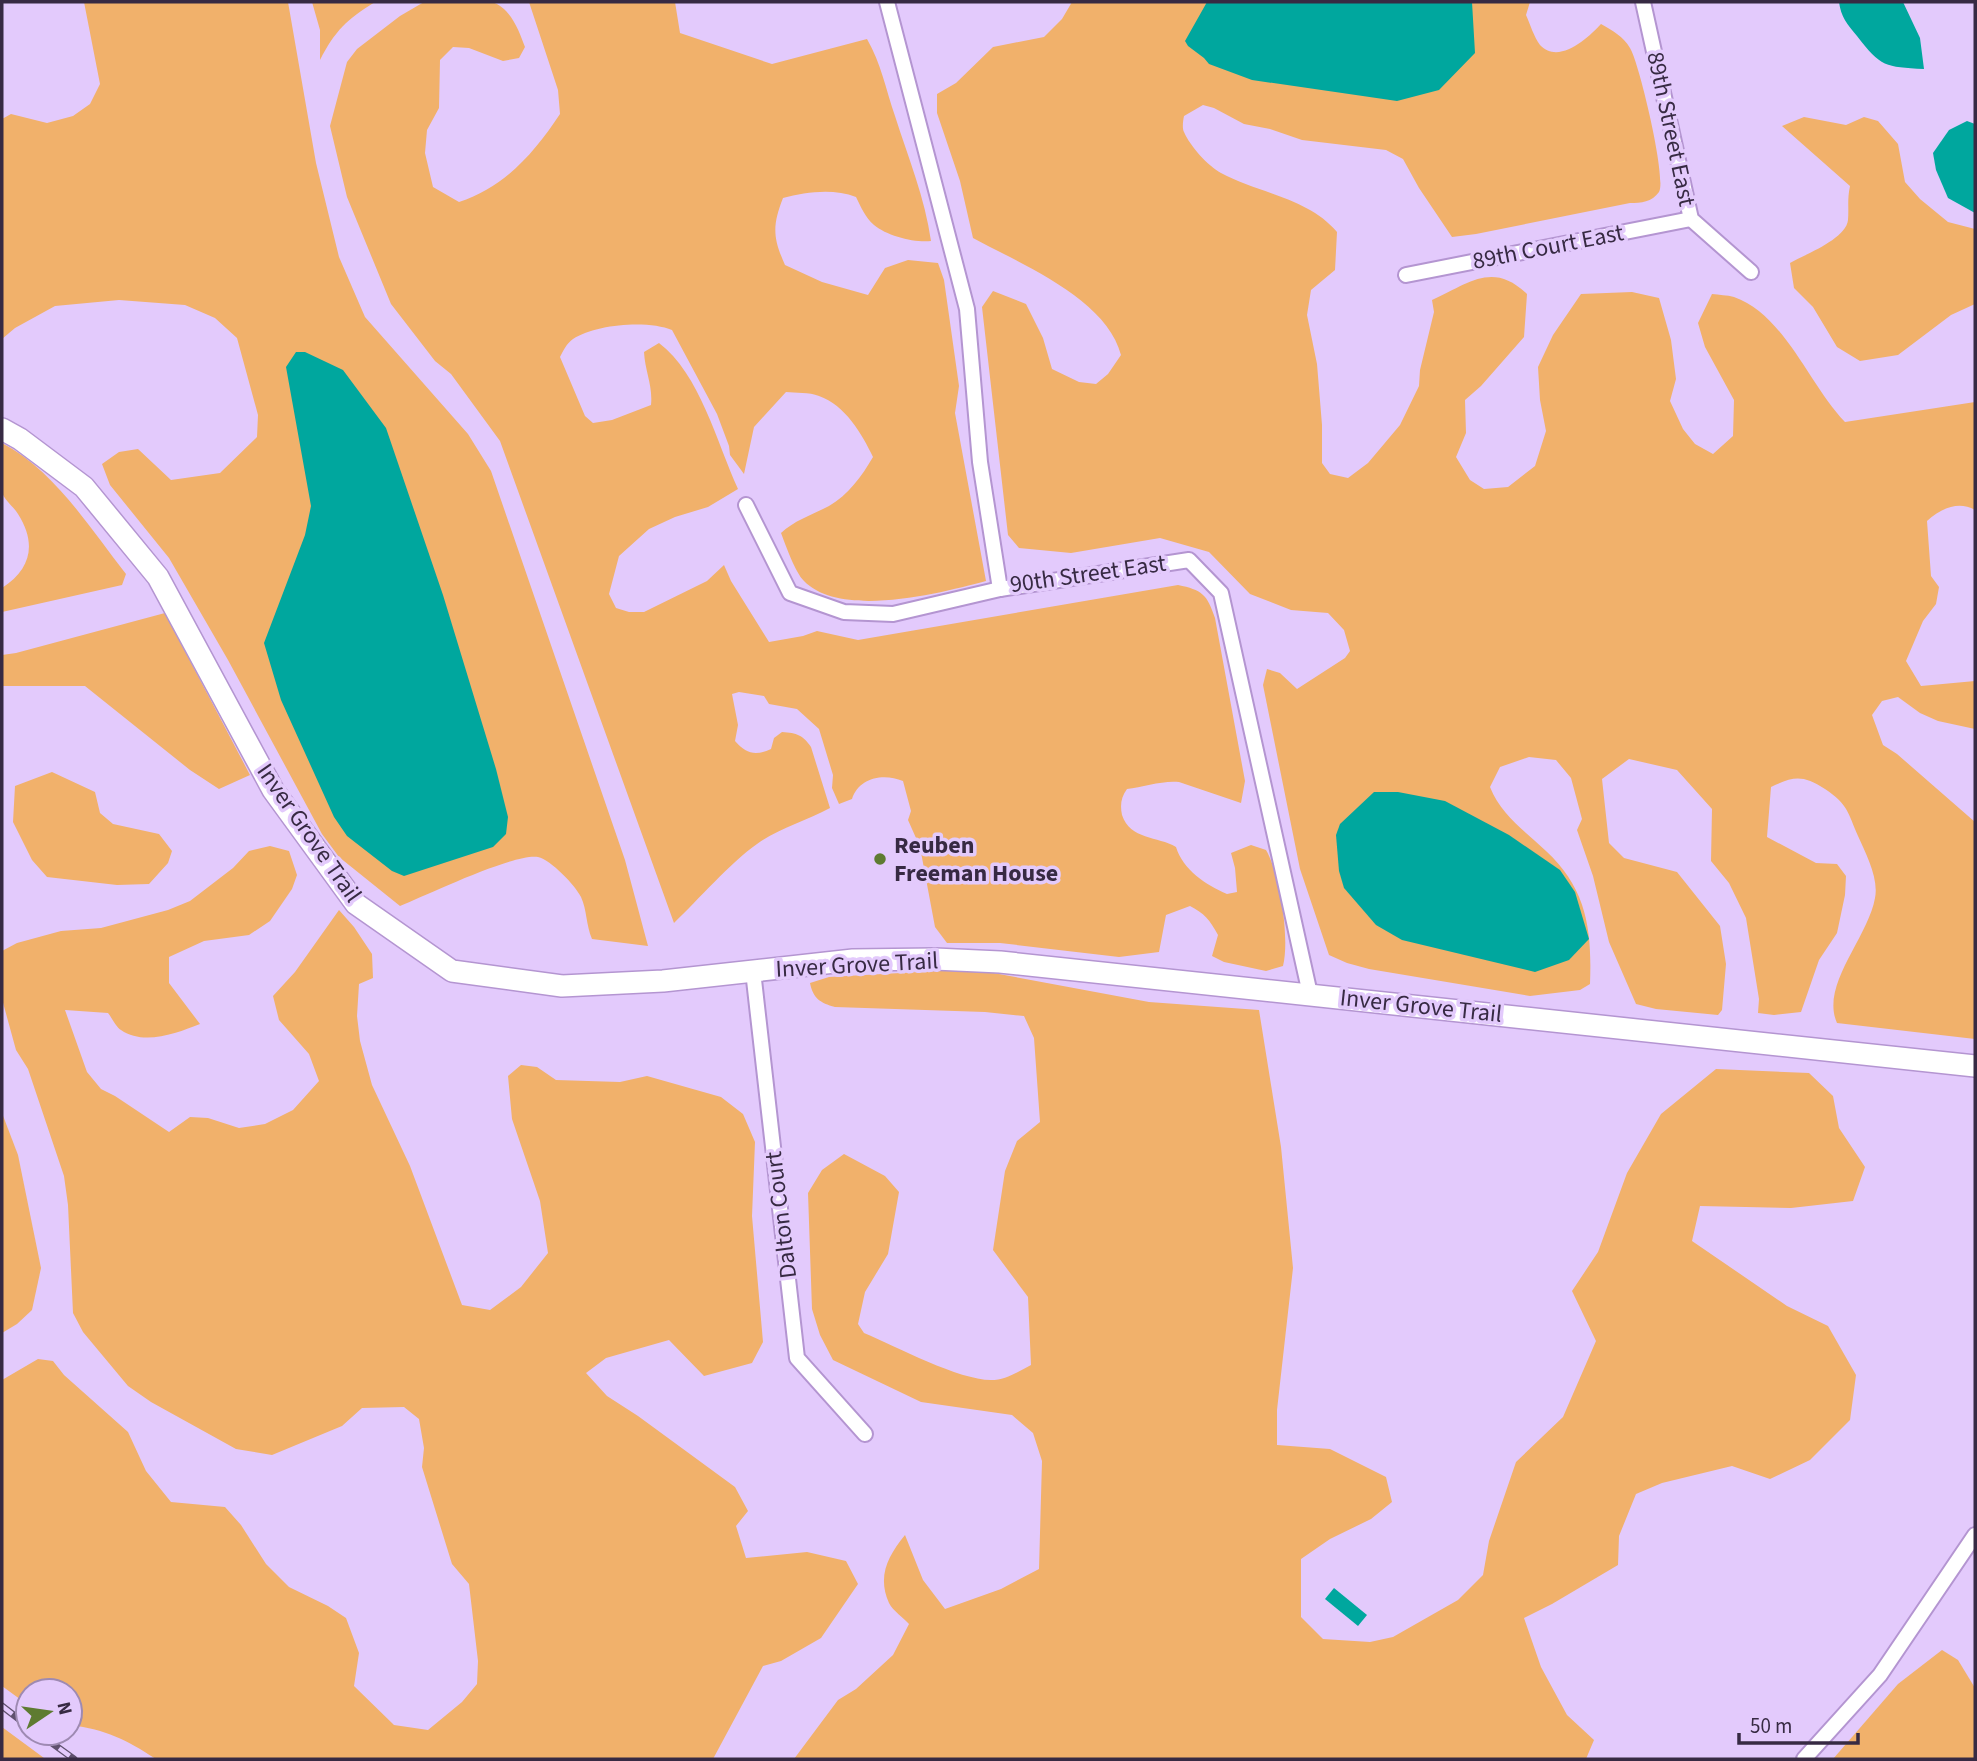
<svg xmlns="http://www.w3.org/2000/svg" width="1977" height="1761" font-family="'Source Sans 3',sans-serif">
  <rect width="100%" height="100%" fill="#e3cafc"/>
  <g fill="#f1b16b">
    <path d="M84,2H288L316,163L339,257L365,317L468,434L491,471L625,860L648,946L592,939C586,925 587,910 581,897C575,885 551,860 538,857C514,853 427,895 400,906L339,857L322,834L228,660L169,558L110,485L102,464L119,452L138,449L171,480L220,473L257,437L258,415L237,338L215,318L185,305L119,300L55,306L15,328L2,339V119L11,114L47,123L73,116L90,104L100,84Z"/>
    <path d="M312,2H375C347,19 335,31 320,60V30Z"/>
    <path d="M424,2C437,2 483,0 492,2C511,8 519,31 525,47L519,58L503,61L469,48L453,47L440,60L439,108L427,130L425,153L433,187L459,202C505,187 534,153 560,114L558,90L529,2H675L680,33L772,64L867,39C881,63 886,90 895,116C908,157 925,198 931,241C915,243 887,236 874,225C865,217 861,207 856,197C833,188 806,192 783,198C772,226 773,238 785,265L822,282L868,295L885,268L908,260L938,263L944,280L959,386L955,413L986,581C941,593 841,619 804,581C795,572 786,546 781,533C795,520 812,515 829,506C848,495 862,476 873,457C862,434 845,405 819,396C809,392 796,393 786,392L754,427L744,474L730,455L729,446L717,414L672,330C648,320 596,324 573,339C567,343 563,351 560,357L585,416L593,423L612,420L651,405C653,386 645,371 644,352L659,343C700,374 717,443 738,489L708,507L675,517L649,529L619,556L609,594L616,608L629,612H644L707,581L724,565L731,581L769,642L803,636L817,631L858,640L1178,585C1202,590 1207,594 1215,618L1245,781L1241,803L1179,782C1164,780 1143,787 1127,789C1121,797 1120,805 1122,815C1130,840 1158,836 1176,847C1183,870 1206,885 1227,894L1237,892L1235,868L1231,853L1251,845L1266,850C1280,874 1290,938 1283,966L1266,971L1224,962L1212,956L1218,935C1210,920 1204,913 1190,906L1166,915L1159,952L1119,957L1000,943H947L935,927L920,847L908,820L911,811L903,781C884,773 859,777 852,799L839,804L832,788L833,775L819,729L797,709L769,704L764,696L739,692L732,694L738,725L735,741C746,754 756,756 771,749L774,738L782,732C797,733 803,735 811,747L830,808C806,821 779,828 757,844C730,863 699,899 674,923L500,441L451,374L435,361L391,304L347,197L330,126L347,62L357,49L400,16Z"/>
    <path d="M1072,2H1530L1526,15C1530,24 1534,37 1540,45C1559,65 1588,38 1601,24C1613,31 1623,36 1630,48C1639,62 1667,179 1659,192C1652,202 1641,203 1630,203L1476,234L1452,237L1419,188L1403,159L1386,150L1302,140L1270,129L1244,124L1214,108L1203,105L1184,116C1183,121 1182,128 1184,132C1190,146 1208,166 1221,173C1258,193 1309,198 1337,232L1335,270L1311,290L1307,315L1317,364L1322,425V463L1330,474L1348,478L1368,463L1400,425L1419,386L1420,370L1434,312L1432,300C1469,283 1493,261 1527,294L1524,337L1481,386L1465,400L1466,433L1456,457L1470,480L1484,489L1508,487L1535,466L1546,431L1540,400L1538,367L1553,335L1581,294L1632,292L1659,298L1671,340L1676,379L1670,401L1683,429L1695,444L1713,454L1733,436L1734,400L1705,347L1698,323L1712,294C1719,295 1727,295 1734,297C1785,315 1809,385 1845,422L1975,402V510C1958,500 1940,509 1927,521L1931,576L1939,587L1936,604L1923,621L1906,661L1921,686L1975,681V729L1938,721L1920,713L1898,697L1882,701L1872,715L1883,745L1897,754L1975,822V1039L1837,1023C1820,985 1868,938 1875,898C1879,878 1866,854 1858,836C1848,813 1848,804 1825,789C1803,775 1794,776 1771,787L1767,837L1816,863L1837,864L1846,876L1845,895L1837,933L1819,960L1801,1012L1774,1015L1758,1013L1759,999L1746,918L1729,883L1711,861L1712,809L1677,770L1629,759L1602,779L1609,843L1624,858L1677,872L1720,926L1726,964L1722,1010L1718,1015L1656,1009L1636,1004L1609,942L1593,876L1577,830L1582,819L1571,778L1556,760L1529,757L1500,767L1490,787C1501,815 1525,831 1546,851C1587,889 1592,930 1590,984L1580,990L1530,996L1369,969L1347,963L1329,955L1300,869L1263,685L1267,669L1280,673L1297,689L1345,658L1350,651L1344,630L1328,613L1291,610L1250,594L1209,552L1160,538L1071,553L1019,548L1008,535L982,307L993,291L1026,304L1043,338L1052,369L1079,382L1096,384L1108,374L1121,355C1107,299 1021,264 973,238L960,181L937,113V94L956,83L993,47L1044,37L1062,19Z"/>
    <path d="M1804,117L1846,125L1864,117L1878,121L1898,144L1905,182L1920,199L1948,222L1975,229V304L1951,315L1898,355L1860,361L1837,347L1813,307L1794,288L1790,263C1806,254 1846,239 1848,220C1849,207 1847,200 1850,186L1782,126Z"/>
    <path d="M2,443C55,471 89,527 126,574L122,585L2,612V588C31,569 37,544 18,514C14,507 4,500 2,492C0,481 2,455 2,443Z"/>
    <path d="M165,613L250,775L219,789L190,770L85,686H2V655L16,653Z"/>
    <path d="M52,772L95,792L100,813L113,824L159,834L172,851L168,863L149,884L117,885L47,877L32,860L13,822L15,786Z"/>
    <path d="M270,846L289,851L297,875L292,889L270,921L249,935L204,941L169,957V983L200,1024C177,1033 144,1046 121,1030C116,1027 112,1018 108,1013L65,1010L87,1072L101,1089L115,1096L169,1132L190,1117L208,1118L239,1128L265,1124L293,1110L319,1081L309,1054L279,1020L273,996L295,972L339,910L354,927L372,954L373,978L359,984L357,1016L360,1041L372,1085L410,1166L462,1305L490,1310L521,1287L548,1253L540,1201L512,1119L508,1076L521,1065L537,1067L556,1080L620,1082L647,1076L721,1097L743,1114L755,1142L752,1216L763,1342L752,1363L704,1376L669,1340L606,1358L586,1373L607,1396L638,1416L735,1487L748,1511L736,1526L746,1558L807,1552L846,1561L858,1584L821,1638L781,1661L763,1666L713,1759H156C125,1739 107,1730 70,1725V1691H28V1705L2,1686V1380L38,1359L53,1361L64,1375L128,1432L146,1471L171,1502L225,1507L241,1525L266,1564L289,1587L328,1606L346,1618L359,1653L354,1686L394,1725L428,1730L462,1702L477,1684L478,1661L469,1584L452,1564L422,1467L424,1448L419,1419L404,1407L362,1408L342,1426L272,1455L236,1449L151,1402L128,1386L83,1332L73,1313L68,1205L64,1176L28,1069L16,1050L2,999V951L17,943L61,931L101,928L168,910L190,901L233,868L249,851Z"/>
    <path d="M972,969L1149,1002L1259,1010L1281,1147L1293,1268L1277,1410V1445L1330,1449L1386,1477L1392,1502L1371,1519L1330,1539L1301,1559V1617L1323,1639L1370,1642L1393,1637L1458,1600L1483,1575L1489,1541L1516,1462L1563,1417L1596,1341L1572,1291L1598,1252L1627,1173L1661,1114L1716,1069L1809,1073L1833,1096L1839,1128L1865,1167L1853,1201L1791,1208L1700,1206L1692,1241L1787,1306L1828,1326L1856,1375L1850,1420L1810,1460L1770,1479L1732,1466L1662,1483L1636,1494L1619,1536L1618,1565L1552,1604L1524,1618L1541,1667L1567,1715L1594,1740L1586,1759H794L838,1700L856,1689L893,1655L909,1624C903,1617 893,1611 889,1603C877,1576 888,1556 905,1535L923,1580L945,1609L1001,1589L1039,1569L1042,1461L1033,1433L1012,1415L921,1402L833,1360L820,1335L812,1309L808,1193L822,1170L844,1154L885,1176L899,1192L888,1254L865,1292L858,1324L864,1333C897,1347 959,1380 991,1380C1006,1380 1019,1371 1031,1365L1028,1297L993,1250L1005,1171L1017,1141L1040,1122L1034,1038L1024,1016L985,1012L835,1007C820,1003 813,998 810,983L829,977Z"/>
    <path d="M2,1113L18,1155L41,1268L32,1310L17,1324L2,1333Z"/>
    <path d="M1942,1650L1958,1660L1975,1688V1759H1833L1898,1684Z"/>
    <path d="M2,1727L44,1758L47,1759H2Z"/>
  </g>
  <g fill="#00a79e">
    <path d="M1207,2H1472L1475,53L1439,90L1397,101L1252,80L1209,64L1204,58L1188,46L1185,41Z"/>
    <path d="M1839,2H1903L1920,38L1924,69C1885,67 1881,67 1857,36C1847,24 1841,17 1839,2Z"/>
    <path d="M1967,121L1975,124V213L1948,198L1936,170L1933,153L1949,130Z"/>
    <path d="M296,352H305L343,370L386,428L443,595L496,769L508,817L506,834L493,847L404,876L392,871L347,836L334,817L281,700L264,643L305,535L311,506L286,367Z"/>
    <path d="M1374,792H1398L1445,801L1509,835L1560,870L1575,892L1589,939L1569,960L1535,972L1402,940L1376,925L1344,888L1339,871L1336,835L1340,824Z"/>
    <path d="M1334,1588L1367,1615L1358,1626L1325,1599Z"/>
  </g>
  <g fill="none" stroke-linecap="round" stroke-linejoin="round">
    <defs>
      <g id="street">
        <path d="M887,2L967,309L980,462L1000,589"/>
        <path d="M1643,2L1691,219L1751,272"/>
        <path d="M1406,275L1691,219"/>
        <path d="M746,505L790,593L844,612L893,614L1000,589L1189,560L1221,593L1310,994"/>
        <path d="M753,971L797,1358L865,1434"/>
        <path d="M1804,1759L1880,1675L1975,1535"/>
      </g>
      <path id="secondary" d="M2,429L20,439L84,487L158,577L273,790L356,904L452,971L562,986L663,981L853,960L935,959L1000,962L1975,1066"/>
    </defs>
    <use href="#street" stroke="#b495d1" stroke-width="18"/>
    <use href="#secondary" stroke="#b495d1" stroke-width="24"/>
    <use href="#street" stroke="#fff" stroke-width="14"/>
    <use href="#secondary" stroke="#fff" stroke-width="21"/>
    <defs>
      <g id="rail">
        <path d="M2,1706L28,1726"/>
        <path d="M38,1733L74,1759"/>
      </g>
    </defs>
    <use href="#rail" stroke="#5f506e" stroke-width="7"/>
    <use href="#rail" stroke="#e3cafc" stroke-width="4.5" stroke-dasharray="13" stroke-linecap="butt"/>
  </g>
  <circle fill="#5e7b31" stroke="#e3cafc" stroke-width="2.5" cx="880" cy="859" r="7"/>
  <g text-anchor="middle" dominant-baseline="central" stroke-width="7" stroke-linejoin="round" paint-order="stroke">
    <g font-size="24" fill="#372a43" stroke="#e3cafc">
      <text transform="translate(1671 129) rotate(78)">89th Street East</text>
      <text transform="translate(1548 247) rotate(-11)">89th Court East</text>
      <text transform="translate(1088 574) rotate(-8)">90th Street East</text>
      <text transform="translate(309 833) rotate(55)">Inver Grove Trail</text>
      <text transform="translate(857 965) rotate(-3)">Inver Grove Trail</text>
      <text transform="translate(1421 1006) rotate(6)">Inver Grove Trail</text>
      <text transform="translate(781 1215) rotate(-97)">Dalton Court</text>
    </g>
    <g font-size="24" font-weight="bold" fill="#372a43" stroke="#e3cafc" text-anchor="start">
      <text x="894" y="845">Reuben<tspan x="894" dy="28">Freeman House</tspan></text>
    </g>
  </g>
  <rect width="1977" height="1761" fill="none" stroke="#372a43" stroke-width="7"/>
  <g transform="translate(49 1712) rotate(77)"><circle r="33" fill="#e3cafc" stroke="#9e8ab2" stroke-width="2"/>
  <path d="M0-5L12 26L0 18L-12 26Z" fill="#5e7b31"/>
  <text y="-10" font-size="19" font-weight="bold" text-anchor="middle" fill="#372a43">N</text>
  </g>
  <path d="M1739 1733v10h119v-10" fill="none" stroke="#372a43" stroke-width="3.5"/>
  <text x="1750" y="1733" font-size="21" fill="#372a43" stroke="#e3cafc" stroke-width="5" paint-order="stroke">50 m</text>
</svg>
